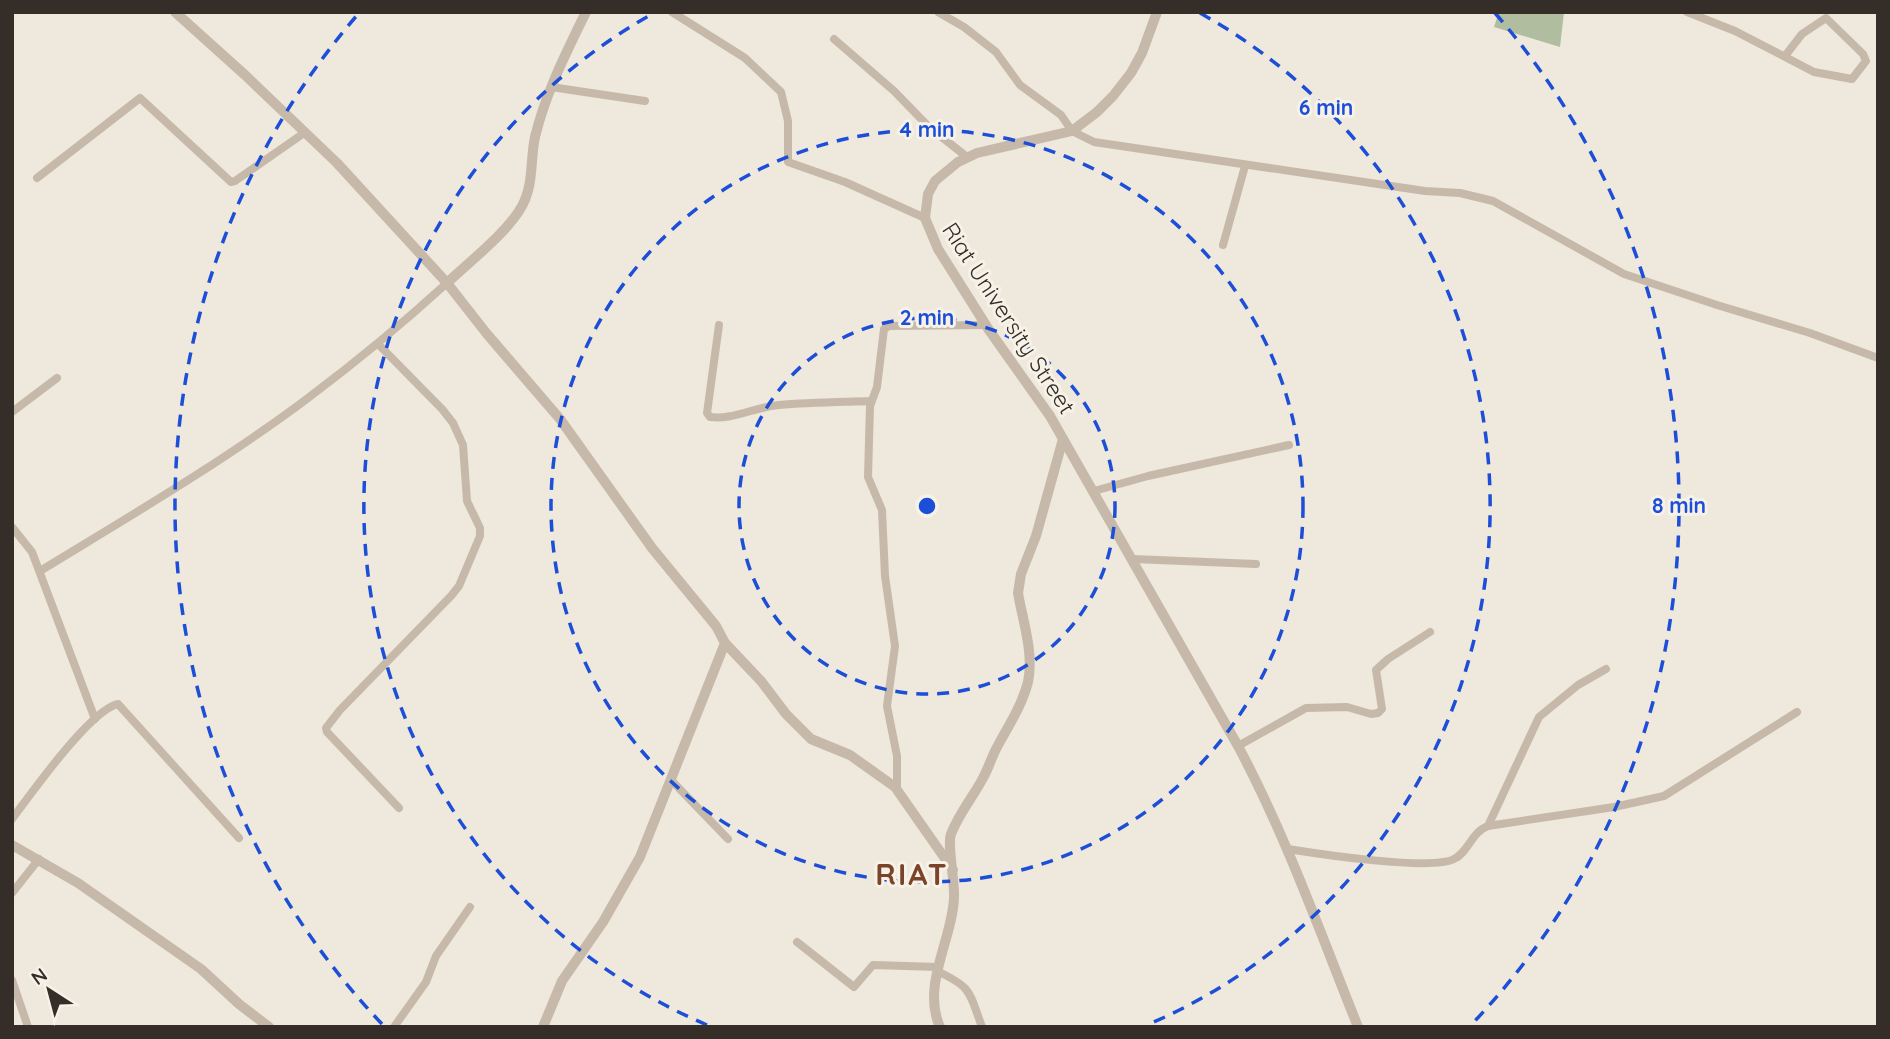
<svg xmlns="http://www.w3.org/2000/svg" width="1890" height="1039" font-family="Quicksand,sans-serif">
  <rect width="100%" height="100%" fill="#efe8dc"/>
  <path fill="#b0bd9e" d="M1499,12H1564L1560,47L1494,27Z"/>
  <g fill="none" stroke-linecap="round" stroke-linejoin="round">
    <g stroke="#c6b9a9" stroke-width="8">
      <path d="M672,12L745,58L781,92L788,121V162L845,182L925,218"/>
      <path d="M938,12L964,27L996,52L1020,85L1061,115L1072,131L1094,142L1425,191L1460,193L1493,201L1624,274L1717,305L1810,333L1878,358"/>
      <path d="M1687,12L1735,31L1814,72L1852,79L1866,61L1863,54L1826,18L1802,34L1785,56"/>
      <path d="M834,39L894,91L929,127L967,157"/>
      <path d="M551,87L645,101"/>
      <path d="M37,178L140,98L231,182L235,181L304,133"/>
      <path d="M1223,245L1245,166"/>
      <path d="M719,325L707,413L710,417C733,420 755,407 779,405C809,402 841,402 871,401"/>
      <path d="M378,344L442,409L453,423L463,445L467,501L480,528V536L459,586L451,596L340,710L326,728L327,732L399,808"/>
      <path d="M12,412L57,378"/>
      <path d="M1094,491L1148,476L1289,445"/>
      <path d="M12,527L32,552L95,719"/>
      <path d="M1133,559L1256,564"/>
      <path d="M40,571C130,516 223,462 308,398C356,362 402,324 447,283"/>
      <path d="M1238,746L1306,708L1347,707L1371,714L1378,713L1382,709L1376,670L1388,659L1430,632"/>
      <path d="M671,780L728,839"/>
      <path d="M897,789V756L887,706L895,646L885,576L882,510L868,477L870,406L877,387L884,329L889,326L986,325"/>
      <path d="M12,819C31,794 90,710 118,704L239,838"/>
      <path d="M1488,826L1539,717L1578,685L1606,669"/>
      <path d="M1288,849C1319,854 1431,871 1454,859C1469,852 1471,832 1488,826L1614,807L1664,796L1797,712"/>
      <path d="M12,893L39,859"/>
      <path d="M797,942L854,987L873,965L938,967"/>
      <path d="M937,971C973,988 969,992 982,1027"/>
      <path d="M12,980L28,1027"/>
      <path d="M394,1027L426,982L436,956L470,907"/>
    </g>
    <g stroke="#c6b9a9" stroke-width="10">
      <path d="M175,12L245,75L337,163L447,283L487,334L560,419L652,548L716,626L725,643L761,681L786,714L811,739L850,755L895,787L953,870"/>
      <path d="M1157,12L1142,53L1131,73L1113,96L1097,112L1072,131L977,153L958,162L935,181L928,194L925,218L938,249L989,330L1050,416L1238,746C1286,836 1320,932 1358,1027"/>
      <path d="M447,283C469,262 508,232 522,206C534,184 530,160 535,137C546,92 566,53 586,12"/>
      <path d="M12,845L78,883L201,969L239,1004L269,1027"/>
      <path d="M543,1027L562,981L603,922L640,857L725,643"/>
      <path d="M940,1027C921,986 953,938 954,897C955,881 947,846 951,834C959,813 973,797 983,778C988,769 991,759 996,749C1007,728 1022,706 1028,682C1034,653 1023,622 1018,593L1021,574L1036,536L1063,439"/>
    </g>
  </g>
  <g fill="none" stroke="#1d4ed8" stroke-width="3.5" stroke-dasharray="12 9">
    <circle cx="927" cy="506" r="188"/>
    <circle cx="927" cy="506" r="376"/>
    <path d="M707 1025A564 564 0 0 1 654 13M1200 13A564 564 0 0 1 1147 1025"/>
    <path d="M382 1024A752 752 0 0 1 359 13M1495 13A752 752 0 0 1 1472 1024"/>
  </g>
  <g text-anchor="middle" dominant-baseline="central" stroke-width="6" stroke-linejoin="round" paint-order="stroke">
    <g font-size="23" fill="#342d28" stroke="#f7f2e8">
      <text transform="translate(1009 318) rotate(57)">Riat University Street</text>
    </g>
    <g font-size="30" font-weight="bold" letter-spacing="2" fill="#7b432a" stroke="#f7f2e8">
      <text x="912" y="874">RIAT</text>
    </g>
  </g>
  <circle cx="927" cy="506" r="10" fill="#1d4ed8" stroke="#f7f2e8" stroke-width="3.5"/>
  <g font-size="21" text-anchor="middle" font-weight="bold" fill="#1d4ed8" stroke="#f7f2e8" stroke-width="6" stroke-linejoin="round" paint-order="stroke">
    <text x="1326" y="115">6 min</text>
    <text x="927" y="137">4 min</text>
    <text x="927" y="325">2 min</text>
    <text x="1679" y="513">8 min</text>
  </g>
  <rect width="1890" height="1039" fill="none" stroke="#342d28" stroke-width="28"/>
  <g transform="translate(49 990) rotate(324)" stroke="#f7f2e8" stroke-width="5" paint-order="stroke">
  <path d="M0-5L12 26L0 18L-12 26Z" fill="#342d28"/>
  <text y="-10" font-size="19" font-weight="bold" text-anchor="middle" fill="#342d28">N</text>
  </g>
</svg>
